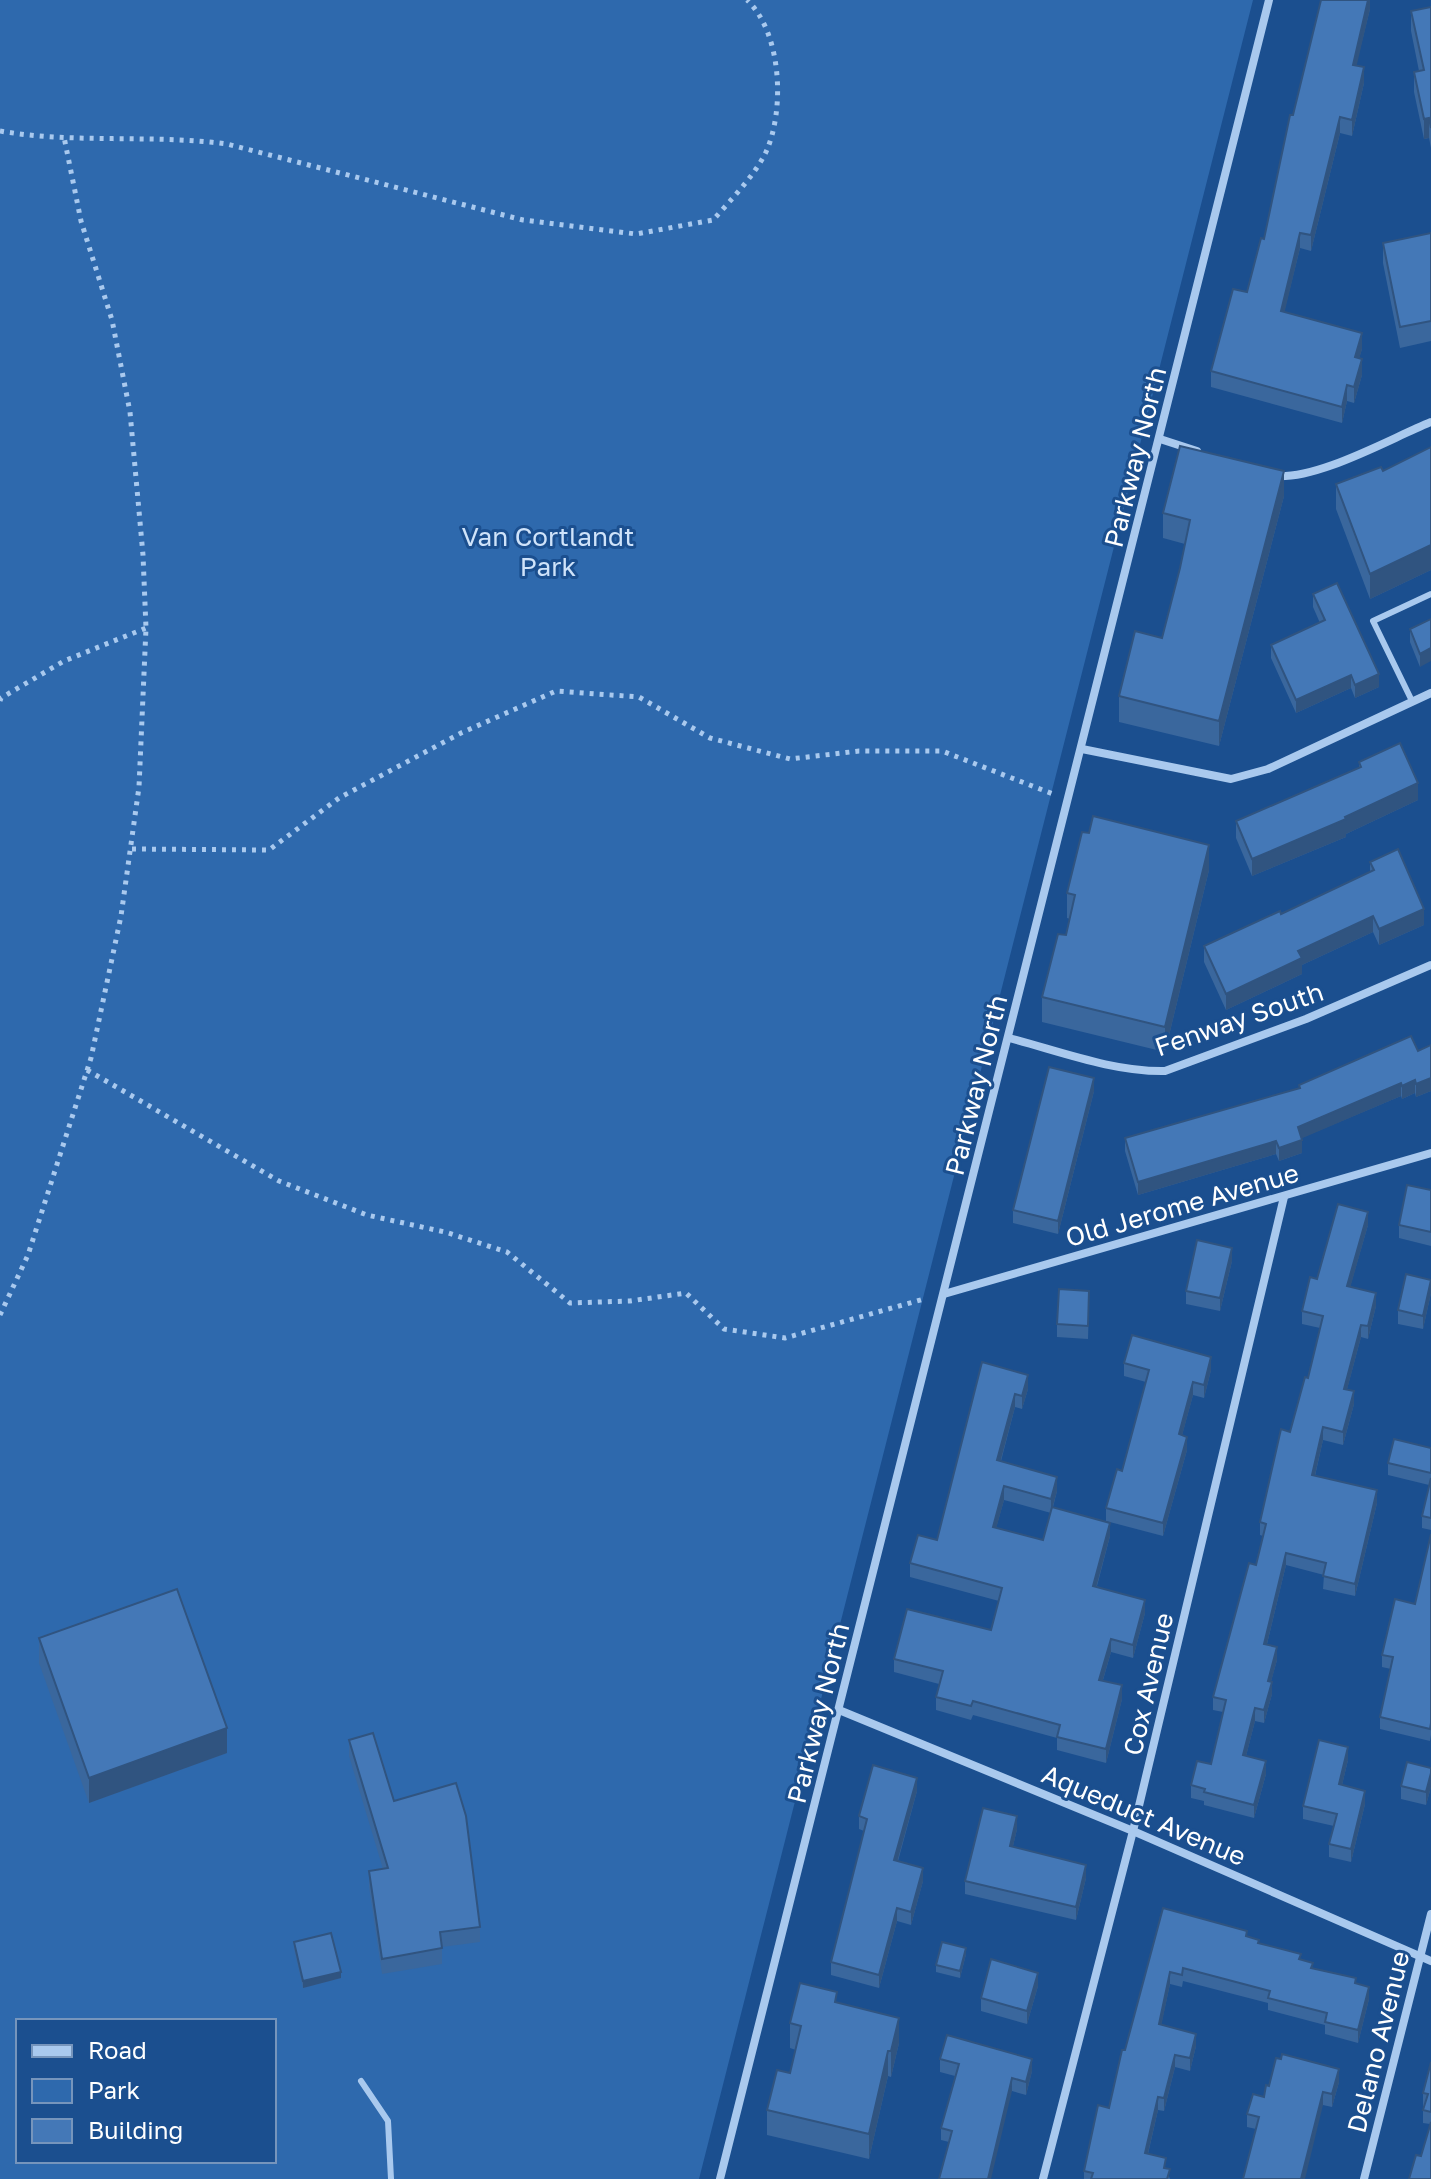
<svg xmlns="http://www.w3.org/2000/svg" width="1431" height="2179" font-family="'Golos Text',sans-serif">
  <rect width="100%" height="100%" fill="#1b4f8f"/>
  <path fill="#2e69ad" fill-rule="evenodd" d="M0,0H1253L699,2179H0ZM18,2021H274V2161H18Z"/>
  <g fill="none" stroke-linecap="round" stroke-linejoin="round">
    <g stroke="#a9c9ee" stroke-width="5" stroke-dasharray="4 6" stroke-linecap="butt">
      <path d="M0,131C75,144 152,134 227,144L523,220L636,234L713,220C730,201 755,175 766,152C785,110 782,33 747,0"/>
      <path d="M0,701L1,698L64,661L146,628"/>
      <path d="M132,849L269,850L339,798L461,733L556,691L639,697L710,738L790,759L859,751H942L1053,794"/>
      <path d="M87,1070L279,1181L367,1215L445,1232L507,1252L570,1303L630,1301L686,1293L724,1329L785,1338L924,1299"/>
      <path d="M0,1315L28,1255L91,1058L121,916L139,787L146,628L143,555L130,412L112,320L81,221L64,137"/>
    </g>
    <g stroke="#a9c9ee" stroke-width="6">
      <path d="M1412,701L1373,621L1431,594"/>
      <path d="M361,2081L388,2121L391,2179"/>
    </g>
    <g stroke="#a9c9ee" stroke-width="8">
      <path d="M1160,439L1197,451"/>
      <path d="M1274,476C1318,480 1389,439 1431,422"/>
      <path d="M1082,749L1231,779L1268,769L1431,693"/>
      <path d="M1009,1038C1059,1051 1113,1072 1165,1071L1306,1019L1431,965"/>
      <path d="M944,1294L1431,1153"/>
      <path d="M839,1710L1133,1831L1431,1961"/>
      <path d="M720,2179L1269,0"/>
      <path d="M1043,2179L1133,1831L1284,1197"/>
      <path d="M1364,2179L1431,1914"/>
    </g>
  </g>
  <g fill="#3a679d" fill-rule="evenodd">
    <path d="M1370,0V9L1356,65L1364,83L1352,136L1340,133L1311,251L1300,248L1284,312L1362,349L1359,358L1362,375L1354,403L1347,401L1342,423L1211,387V371L1247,292L1264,239L1293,115Z"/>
    <path d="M1431,7V148L1429,138L1424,139L1414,92V72L1419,71L1411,31V11Z"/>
    <path d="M1431,233V341L1400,348L1383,263V243Z"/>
    <path d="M1431,447V570L1370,599L1336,509V484L1383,471Z"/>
    <path d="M1284,496L1219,746L1119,722V696L1162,638L1180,568L1185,544L1163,538V513Z"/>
    <path d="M1313,594L1379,687L1355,698L1351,688L1296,713L1271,658V645L1320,623L1313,607Z"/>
    <path d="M1431,619L1420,667L1410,642V629Z"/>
    <path d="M1359,762L1418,800L1346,834V837L1252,876L1236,838V821L1359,768Z"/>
    <path d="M1370,862L1424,925L1379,945L1373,932L1302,965V974L1226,1010L1204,962V946L1281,914L1370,872Z"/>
    <path d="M1209,870L1165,1052L1042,1022V997L1066,935L1070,919L1067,918V893Z"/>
    <path d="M1431,1045V1091L1416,1097L1415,1093L1402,1099L1401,1096L1301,1138L1302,1153L1279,1161L1276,1154L1138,1195L1125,1151V1138L1299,1088V1085L1418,1051Z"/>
    <path d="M1094,1091L1058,1234L1013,1223V1210Z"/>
    <path d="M1431,1190V1246L1399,1238V1225Z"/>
    <path d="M1368,1225L1350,1287L1376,1306L1368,1339L1361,1337L1347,1389L1354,1404L1343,1445L1323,1440L1315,1476L1377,1503L1355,1596L1323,1589L1324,1575L1286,1565L1267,1644L1277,1660L1271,1681L1272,1694L1264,1723L1255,1721L1246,1756L1266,1774L1254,1818L1204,1805V1801L1191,1798V1785L1211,1764L1223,1712L1213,1710V1697L1256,1565L1263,1536L1260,1535V1522L1308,1378L1320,1328L1302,1324V1311L1317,1279Z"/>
    <path d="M1232,1261L1220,1311L1186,1304V1291Z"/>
    <path d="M1431,1293L1423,1329L1398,1324V1310Z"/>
    <path d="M1089,1304L1088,1339L1057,1337V1324Z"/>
    <path d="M982,1362L1028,1389L1022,1409L1015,1407L1001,1461L1057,1491L1053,1507L1110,1536L1097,1586L1145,1613L1133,1658L1111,1652L1103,1680L1122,1699L1106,1763L1057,1750V1738L973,1715L971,1720L936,1710V1697L939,1684L894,1672V1659L991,1630L999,1601L910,1577V1563L937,1540ZM1004,1500L1051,1513L1043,1540L996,1528Z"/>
    <path d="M1124,1363L1211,1370L1204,1398L1193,1395L1182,1435L1187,1450L1163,1536L1106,1521V1508L1122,1471L1146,1382L1124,1376Z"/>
    <path d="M1431,1448V1530L1422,1528V1516L1429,1485L1388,1475V1463Z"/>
    <path d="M1431,1534V1735L1430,1741L1380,1729V1717L1391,1669L1382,1667V1655L1415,1604Z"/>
    <path d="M39,1638L227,1753L89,1803L39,1663Z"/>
    <path d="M349,1740L394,1801L480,1927V1942L442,1947V1964L382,1974L369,1887V1871L383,1869L349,1756Z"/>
    <path d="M1348,1760L1342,1785L1365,1804L1351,1862L1329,1857V1844L1334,1826L1303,1819V1806Z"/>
    <path d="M1431,1768V1787L1426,1805L1401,1799V1786Z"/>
    <path d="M917,1791L898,1861L923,1881L911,1925L897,1921L879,1988L831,1975V1962L864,1831L859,1829V1816Z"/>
    <path d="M1017,1829L1013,1846L1086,1878L1076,1920L965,1894V1881Z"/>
    <path d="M1163,1908L1247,1937L1259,1944L1301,1960L1313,1968L1356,1984L1369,1999L1358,2043L1325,2034V2025L1268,2010V2003L1183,1981L1182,1987L1170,1984L1161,2025L1196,2046L1190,2071L1175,2067L1164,2111L1158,2110L1148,2154L1166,2168L1170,2179H1084V2171L1109,2108Z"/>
    <path d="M294,1942L341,1978L303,1988L294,1949Z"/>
    <path d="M966,1954L960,1978L936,1972V1965Z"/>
    <path d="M1038,1986L1027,2024L981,2011V1998Z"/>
    <path d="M837,2003L899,2043L891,2077L888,2076L869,2159L767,2135V2110L790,2073L796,2050L790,2048V2023Z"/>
    <path d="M940,2059L1032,2071L1026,2095L1012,2091L949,2142L941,2140V2128L955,2076L940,2072Z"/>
    <path d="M1431,2062V2179L1421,2156L1430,2124L1423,2123V2093Z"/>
    <path d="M1339,2082L1332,2107L1323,2105L1256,2129L1247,2127V2114L1264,2097L1269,2086Z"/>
  </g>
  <g fill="#305480">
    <path d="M1368,0H1370V9L1353,81V65Z"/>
    <path d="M1364,67V83L1352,136V120Z"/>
    <path d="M1340,117V133L1311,251V235Z"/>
    <path d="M1429,118V138L1424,139V119Z"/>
    <path d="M1300,233V248L1281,327V311Z"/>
    <path d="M1362,333V349L1355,373V357Z"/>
    <path d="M1362,359V375L1354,403V387Z"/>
    <path d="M1347,385V401L1342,423V407Z"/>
    <path d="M1284,471V496L1219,746V721Z"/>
    <path d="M1431,545V570L1370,599V574Z"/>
    <path d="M1431,648V661L1420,667V654Z"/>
    <path d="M1379,674V687L1355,698V685Z"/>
    <path d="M1351,675V688L1296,713V700Z"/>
    <path d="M1418,783V800L1346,834V837L1252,876V859Z"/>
    <path d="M1209,845V870L1165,1052V1027Z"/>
    <path d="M1424,909V925L1379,945V929Z"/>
    <path d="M1373,916V932L1302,965V974L1226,1010V994L1298,951Z"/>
    <path d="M1094,1078V1091L1058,1234V1221Z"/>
    <path d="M1431,1078V1091L1416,1097V1084Z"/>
    <path d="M1415,1080V1093L1402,1099V1086Z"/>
    <path d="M1401,1083V1096L1298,1140V1127Z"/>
    <path d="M1302,1140V1153L1279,1161V1148Z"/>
    <path d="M1276,1141V1154L1138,1195V1182Z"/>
    <path d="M1368,1212V1225L1347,1299V1286Z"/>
    <path d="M1232,1248V1261L1220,1311V1298Z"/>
    <path d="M1431,1280V1293L1423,1329V1316Z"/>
    <path d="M1376,1293V1306L1368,1339V1326Z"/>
    <path d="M1361,1325V1337L1344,1401V1389Z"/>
    <path d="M1211,1357V1370L1204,1398V1385Z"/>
    <path d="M1028,1375V1389L1022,1409V1396Z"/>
    <path d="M1193,1382V1395L1179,1447V1434Z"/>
    <path d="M1354,1391V1404L1343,1445V1432Z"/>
    <path d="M1015,1394V1407L997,1474V1460Z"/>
    <path d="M1323,1427V1440L1312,1488V1475Z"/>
    <path d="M1187,1437V1450L1163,1536V1523Z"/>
    <path d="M1057,1477V1491L1051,1513V1499Z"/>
    <path d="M1004,1486V1500L993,1540V1527Z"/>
    <path d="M1377,1490V1503L1355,1596V1584Z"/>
    <path d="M1110,1523V1536L1093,1599V1586Z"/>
    <path d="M1286,1553V1565L1264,1656V1644Z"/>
    <path d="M1145,1600V1613L1133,1658V1645Z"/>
    <path d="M1111,1639V1652L1099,1693V1680Z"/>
    <path d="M1277,1647V1660L1268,1693V1681Z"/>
    <path d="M1272,1682V1694L1264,1723V1710Z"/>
    <path d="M1122,1685V1699L1106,1763V1749Z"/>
    <path d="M1255,1708V1721L1243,1768V1755Z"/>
    <path d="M227,1728V1753L89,1803V1778Z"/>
    <path d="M1348,1747V1760L1339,1798V1784Z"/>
    <path d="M1266,1761V1774L1254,1818V1805Z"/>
    <path d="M1431,1773V1787L1426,1805V1792Z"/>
    <path d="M917,1778V1791L894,1873V1860Z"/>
    <path d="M1365,1791V1804L1351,1862V1849Z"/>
    <path d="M1017,1816V1829L1010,1859V1846Z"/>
    <path d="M1086,1865V1878L1076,1920V1907Z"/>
    <path d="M923,1868V1881L911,1925V1912Z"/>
    <path d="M897,1908V1921L879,1988V1975Z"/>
    <path d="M966,1948V1954L960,1978V1971Z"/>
    <path d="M341,1972V1978L303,1988V1981Z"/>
    <path d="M1170,1972V1984L1159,2037V2024Z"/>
    <path d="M1038,1973V1986L1027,2024V2011Z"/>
    <path d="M1369,1987V1999L1358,2043V2030Z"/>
    <path d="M899,2018V2043L891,2077V2051Z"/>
    <path d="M1196,2034V2046L1190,2071V2058Z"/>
    <path d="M888,2051V2076L869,2159V2134Z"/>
    <path d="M1175,2055V2067L1164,2111V2098Z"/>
    <path d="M1032,2059V2071L1026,2095V2082Z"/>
    <path d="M1339,2069V2082L1332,2107V2094Z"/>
    <path d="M1012,2078V2091L991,2179H988Z"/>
    <path d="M1323,2092V2105L1305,2179H1301Z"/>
    <path d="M1158,2097V2110L1145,2166V2153Z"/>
  </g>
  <g fill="#4478b7" stroke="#305480" stroke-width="2">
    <path d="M1321,0H1368L1353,65L1364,67L1352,120L1340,117L1311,235L1300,233L1281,311L1362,333L1355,357L1362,359L1354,387L1347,385L1342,407L1211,371L1233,289L1247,292L1261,238L1264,239L1290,115H1293Z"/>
    <path d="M1431,7V128L1429,118L1424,119L1414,72L1424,70L1411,11Z"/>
    <path d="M1431,233V321L1400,327L1383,243Z"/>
    <path d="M1180,446L1284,471L1219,721L1119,696L1135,631L1162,638L1180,568L1190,520L1163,513Z"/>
    <path d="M1431,447V545L1370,574L1336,484L1381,467L1383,471Z"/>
    <path d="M1337,583L1379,674L1355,685L1351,675L1296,700L1271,645L1325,620L1313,594Z"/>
    <path d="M1431,619V648L1420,654L1410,629Z"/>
    <path d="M1400,743L1418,783L1345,817L1346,819L1252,859L1236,821L1361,767L1359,762Z"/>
    <path d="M1093,816L1209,845L1165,1027L1042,997L1058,934L1066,935L1075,895L1067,893L1082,832L1089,833Z"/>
    <path d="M1398,849L1424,909L1379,929L1373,916L1298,951L1302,958L1226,994L1204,946L1280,911L1281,914L1374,870L1370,862Z"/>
    <path d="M1411,1036L1418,1051L1431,1045V1078L1416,1084L1415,1080L1402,1086L1401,1083L1298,1127L1302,1140L1279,1148L1276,1141L1138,1182L1125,1138L1300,1088L1299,1085Z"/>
    <path d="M1049,1067L1094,1078L1058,1221L1013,1210Z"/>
    <path d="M1407,1185L1431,1190V1232L1399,1225Z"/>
    <path d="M1338,1204L1368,1212L1347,1286L1376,1293L1368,1326L1361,1325L1344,1389L1354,1391L1343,1432L1323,1427L1312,1475L1377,1490L1355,1584L1323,1576L1326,1563L1286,1553L1264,1644L1277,1647L1268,1681L1272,1682L1264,1710L1255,1708L1243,1755L1266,1761L1254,1805L1204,1792L1205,1789L1191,1785L1197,1761L1211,1764L1226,1700L1213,1697L1249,1563L1256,1565L1266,1524L1260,1522L1281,1429L1290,1432L1305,1377L1308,1378L1323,1316L1302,1311L1310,1277L1317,1279Z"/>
    <path d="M1197,1240L1232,1248L1220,1298L1186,1291Z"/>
    <path d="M1406,1274L1431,1280L1423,1316L1398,1310Z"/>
    <path d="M1059,1289L1089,1291L1088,1326L1057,1324Z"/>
    <path d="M1132,1335L1211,1357L1204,1385L1193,1382L1179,1434L1187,1437L1163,1523L1106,1508L1117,1469L1122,1471L1149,1370L1124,1363Z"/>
    <path d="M982,1362L1028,1375L1022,1396L1015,1394L997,1460L1057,1477L1051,1499L1004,1486L993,1527L1043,1540L1052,1507L1110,1523L1093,1586L1145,1600L1133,1645L1111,1639L1099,1680L1122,1685L1106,1749L1057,1737L1060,1725L973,1701L971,1706L936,1697L943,1671L894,1659L907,1609L991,1630L1002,1588L910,1563L918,1535L937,1540Z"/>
    <path d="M1394,1439L1431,1448V1473L1388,1463Z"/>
    <path d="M1431,1478V1518L1422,1516Z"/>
    <path d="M1431,1534V1723L1430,1729L1380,1717L1393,1657L1382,1655L1395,1599L1415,1604Z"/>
    <path d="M177,1589L227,1728L89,1778L39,1638Z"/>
    <path d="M373,1733L394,1801L456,1783L466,1816L480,1927L440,1932L442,1948L382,1959L369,1871L388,1868L349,1740Z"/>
    <path d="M1319,1740L1348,1747L1339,1784L1365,1791L1351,1849L1329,1844L1337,1814L1303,1806Z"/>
    <path d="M1407,1762L1431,1768V1773L1426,1792L1401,1786Z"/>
    <path d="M873,1765L917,1778L894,1860L923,1868L911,1912L897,1908L879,1975L831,1962L867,1819L859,1816Z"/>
    <path d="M983,1808L1017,1816L1010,1846L1086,1865L1076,1907L965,1881Z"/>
    <path d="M1163,1908L1247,1931L1246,1936L1259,1940L1258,1943L1301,1954L1299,1959L1313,1963L1311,1968L1356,1978L1355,1983L1369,1987L1358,2030L1325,2022L1327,2013L1268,1998L1270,1991L1183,1968L1182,1975L1170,1972L1159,2024L1196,2034L1190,2058L1175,2055L1164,2098L1158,2097L1145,2153L1166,2158L1164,2168L1170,2169L1167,2179H1091L1093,2173L1084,2171L1098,2105L1109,2108L1122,2050H1125Z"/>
    <path d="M331,1933L341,1972L303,1981L294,1942Z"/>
    <path d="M942,1942L966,1948L960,1971L936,1965Z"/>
    <path d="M991,1959L1038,1973L1027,2011L981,1998Z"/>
    <path d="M800,1983L837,1992L835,2002L899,2018L891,2051H888L869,2134L767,2110L777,2070L790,2073L801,2026L790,2023Z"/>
    <path d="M947,2035L1032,2059L1026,2082L1012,2078L988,2179H939L952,2131L941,2128L959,2064L940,2059Z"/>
    <path d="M1282,2054L1339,2069L1332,2094L1323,2092L1301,2179H1243L1259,2117L1247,2114L1253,2094L1264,2097L1266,2085L1269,2086L1276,2058L1281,2059Z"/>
    <path d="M1431,2062V2112L1423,2110L1428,2094L1423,2093Z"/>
    <path d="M1431,2122V2179H1409L1416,2155L1421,2156Z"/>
  </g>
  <g text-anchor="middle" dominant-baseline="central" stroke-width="6" stroke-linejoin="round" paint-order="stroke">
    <g font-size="26" fill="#fff" stroke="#1b4f8f">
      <text transform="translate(1135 457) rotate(-76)">Parkway North</text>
      <text transform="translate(1239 1019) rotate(-19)">Fenway South</text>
      <text transform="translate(976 1085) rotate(-76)">Parkway North</text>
      <text transform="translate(1182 1205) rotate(-16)">Old Jerome Avenue</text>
      <text transform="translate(1148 1684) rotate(-77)">Cox Avenue</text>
      <text transform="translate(818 1713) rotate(-76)">Parkway North</text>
      <text transform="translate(1144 1815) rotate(23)">Aqueduct Avenue</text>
      <text transform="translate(1378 2042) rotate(-76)">Delano Avenue</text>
    </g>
    <g font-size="26" fill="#cfe3fa" stroke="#1b4f8f">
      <text x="548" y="536">Van Cortlandt<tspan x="548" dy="30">Park</tspan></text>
    </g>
  </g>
  <rect x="16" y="2019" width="260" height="144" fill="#1b4f8f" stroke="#7695bc" stroke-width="2"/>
  <rect x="32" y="2045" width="40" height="12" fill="#a9c9ee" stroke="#7695bc" stroke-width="2"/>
  <text x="88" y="2059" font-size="24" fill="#ffffff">Road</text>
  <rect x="32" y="2079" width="40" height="24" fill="#2e69ad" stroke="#7695bc" stroke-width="2"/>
  <text x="88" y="2099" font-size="24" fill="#ffffff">Park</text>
  <rect x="32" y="2119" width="40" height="24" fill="#4478b7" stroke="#7695bc" stroke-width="2"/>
  <text x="88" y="2139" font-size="24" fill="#ffffff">Building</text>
</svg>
